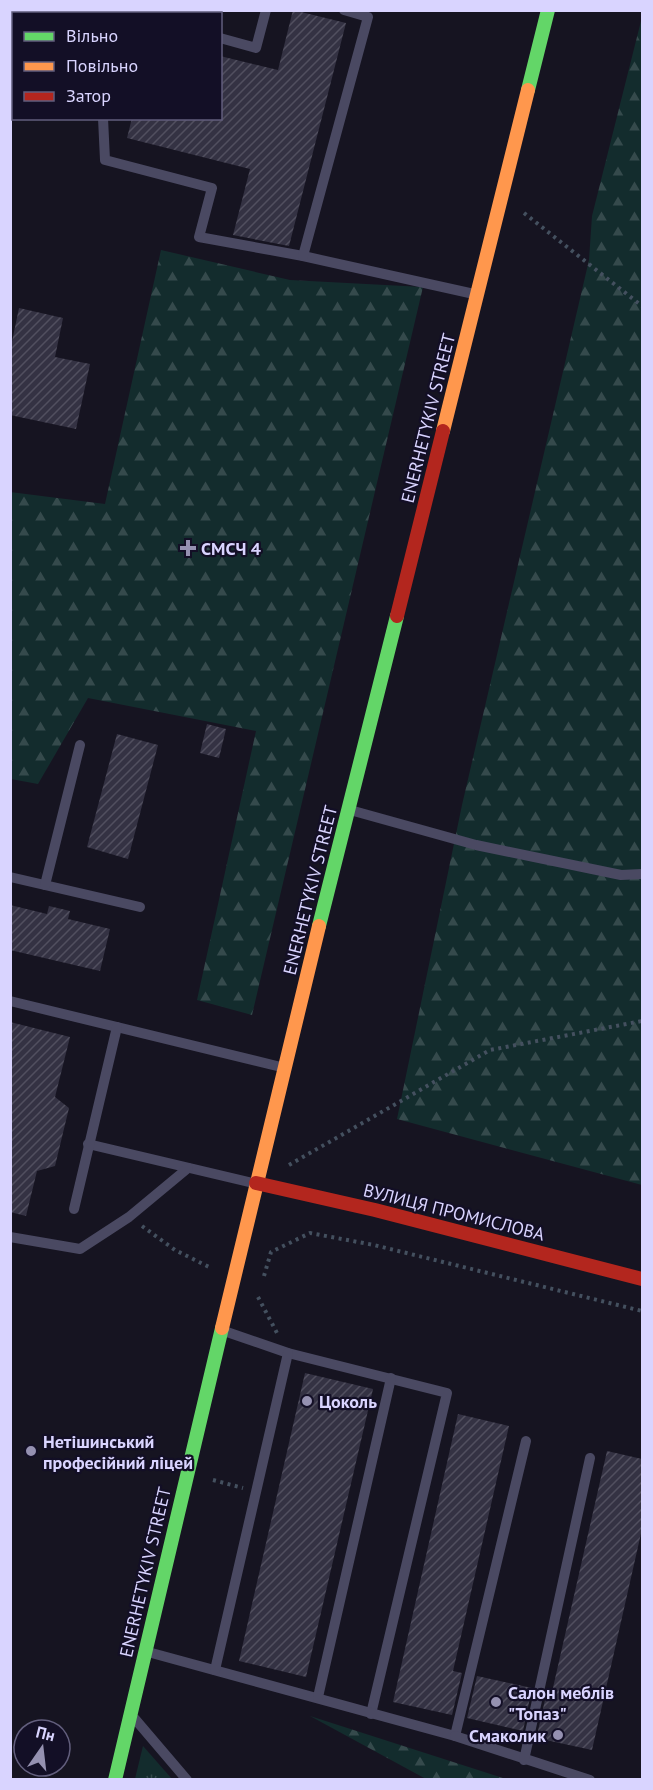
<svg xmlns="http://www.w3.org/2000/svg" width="653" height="1790" font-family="'PT Sans',sans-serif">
  <defs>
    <pattern id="grass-tufts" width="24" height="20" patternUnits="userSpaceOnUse" patternTransform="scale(1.5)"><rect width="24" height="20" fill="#132c2d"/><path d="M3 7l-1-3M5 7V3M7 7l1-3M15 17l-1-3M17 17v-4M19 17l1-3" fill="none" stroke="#354a4c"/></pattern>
    <pattern id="forest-firs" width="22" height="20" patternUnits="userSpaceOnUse" patternTransform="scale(1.5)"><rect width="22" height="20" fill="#132c2d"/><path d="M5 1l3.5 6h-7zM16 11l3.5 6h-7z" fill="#354a4c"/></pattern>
    <pattern id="building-hatch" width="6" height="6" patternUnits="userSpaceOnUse" patternTransform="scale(1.5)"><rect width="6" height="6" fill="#343243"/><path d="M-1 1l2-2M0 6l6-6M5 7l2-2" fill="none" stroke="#514f5f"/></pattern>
  </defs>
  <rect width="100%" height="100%" fill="#161421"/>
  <path fill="url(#grass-tufts)" d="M143,1746L172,1779H135Z"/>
  <g fill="url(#forest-firs)">
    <path d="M642,17V1185L397,1119L462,805L589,260L592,216Z"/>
    <path d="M161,250L290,280L423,287L252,1015L197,1000L256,731L88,698L38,784L11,779L10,492L105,504Z"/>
    <path d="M310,1716L506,1779H426Z"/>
  </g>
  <g fill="url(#building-hatch)">
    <path d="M293,10L346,23L289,246L233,235L250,169L127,138L132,118H220V56L278,70Z"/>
    <path d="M19,308L63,318L55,357L90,364L76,429L10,415V351Z"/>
    <path d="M207,724L226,729L219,758L200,753Z"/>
    <path d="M117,734L158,745L128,859L87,847Z"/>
    <path d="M10,905L47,914L49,906L70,911L68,919L110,929L100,971L10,950Z"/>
    <path d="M10,1022L70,1037L55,1097L69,1108L55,1166L37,1171L26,1216L10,1212Z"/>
    <path d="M305,1373L373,1389L306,1677L239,1661Z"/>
    <path d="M458,1414L509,1426L453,1671L462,1673L452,1715L393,1702Z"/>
    <path d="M607,1451L642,1459V1529L592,1750L541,1739L542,1736L537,1735L547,1691L552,1692Z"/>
    <path d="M477,1676L532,1688L523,1731L467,1718Z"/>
  </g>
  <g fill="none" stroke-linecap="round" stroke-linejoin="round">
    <g stroke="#44505f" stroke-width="4" stroke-dasharray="3 4.5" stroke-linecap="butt">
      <path d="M524,213L642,306"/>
      <path d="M289,1165L490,1050L642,1021"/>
      <path d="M142,1226L175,1250L209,1267"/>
      <path d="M264,1276L271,1252L310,1233L374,1245L642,1311"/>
      <path d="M258,1297L277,1333"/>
      <path d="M213,1480L243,1488"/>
    </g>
    <g stroke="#4a4962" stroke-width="10">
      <path d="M126,14H130"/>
      <path d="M220,38L256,48L266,10"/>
      <path d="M10,47L14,48"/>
      <path d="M10,76L14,77"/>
      <path d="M103,118L105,160L212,188L199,237L303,256L474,294"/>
      <path d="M303,256L368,17L344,10"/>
      <path d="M350,810L476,845L621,875L642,874"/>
      <path d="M10,877L140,907"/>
      <path d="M45,885L80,745"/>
      <path d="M10,1001L281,1067"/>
      <path d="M88,1144L253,1183"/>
      <path d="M74,1209L117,1027"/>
      <path d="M10,1237L80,1249L129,1217L188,1168"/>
      <path d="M224,1331L288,1353L447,1393L371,1714"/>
      <path d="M148,1652L455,1736L526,1441"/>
      <path d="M215,1670L288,1353"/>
      <path d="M318,1697L391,1378"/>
      <path d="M135,1719L187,1780"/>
      <path d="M455,1736L590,1780"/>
      <path d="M524,1760L590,1458"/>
    </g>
    <g stroke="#63d668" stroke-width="14">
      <path d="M528,90L548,10"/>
      <path d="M319,926L397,616"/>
      <path d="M115,1780L222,1328"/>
    </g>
    <g stroke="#ff974d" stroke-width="14">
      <path d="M443,431L528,90"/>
      <path d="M222,1328L319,926"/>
    </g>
    <g stroke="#b3261e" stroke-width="14">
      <path d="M397,616L443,431"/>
      <path d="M256,1183L375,1210L642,1279"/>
    </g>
  </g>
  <g fill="#9591b1" stroke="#130f26" stroke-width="2">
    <path d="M185 539h6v6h6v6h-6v6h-6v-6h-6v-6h6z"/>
    <circle cx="307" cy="1401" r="6"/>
    <circle cx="31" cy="1451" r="6"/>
    <circle cx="496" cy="1702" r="6"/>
    <circle cx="558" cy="1735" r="6"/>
  </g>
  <g text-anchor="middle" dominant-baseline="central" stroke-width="4.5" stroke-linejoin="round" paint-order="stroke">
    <g font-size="18" fill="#d9d4ff" stroke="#130f26">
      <text transform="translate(428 418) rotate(-76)">ENERHETYKIV STREET</text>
      <text transform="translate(310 890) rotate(-76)">ENERHETYKIV STREET</text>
      <text transform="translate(454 1212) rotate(14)">ВУЛИЦЯ ПРОМИСЛОВА</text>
      <text transform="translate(145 1572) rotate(-77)">ENERHETYKIV STREET</text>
    </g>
    <g font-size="18" font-weight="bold" fill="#d9d4ff" stroke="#130f26" text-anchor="start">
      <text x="201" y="548">СМСЧ 4</text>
      <text x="319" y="1401">Цоколь</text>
      <text x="43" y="1441">Нетішинський<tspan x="43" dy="21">професійний ліцей</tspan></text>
      <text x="508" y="1692">Салон меблів<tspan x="508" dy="21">"Топаз"</tspan></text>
      <text x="546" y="1735" text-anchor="end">Смаколик</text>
    </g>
  </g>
  <rect width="653" height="1790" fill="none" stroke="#d9d4ff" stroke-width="24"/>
  <rect x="12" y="12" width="210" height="108" fill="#130f26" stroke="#625e7d" stroke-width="1.5"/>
  <rect x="24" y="32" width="30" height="9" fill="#63d668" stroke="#625e7d" stroke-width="1.5"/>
  <text x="66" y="42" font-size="18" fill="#d9d4ff">Вільно</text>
  <rect x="24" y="62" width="30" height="9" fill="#ff974d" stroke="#625e7d" stroke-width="1.5"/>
  <text x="66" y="72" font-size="18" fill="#d9d4ff">Повільно</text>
  <rect x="24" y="92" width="30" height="9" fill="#b3261e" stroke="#625e7d" stroke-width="1.5"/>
  <text x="66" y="102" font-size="18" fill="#d9d4ff">Затор</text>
  <g transform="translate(42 1748) rotate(14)"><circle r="28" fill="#130f26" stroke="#625e7d" stroke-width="1.5"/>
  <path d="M0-4.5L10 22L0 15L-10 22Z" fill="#9591b1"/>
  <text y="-9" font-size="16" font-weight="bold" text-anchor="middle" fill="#d9d4ff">Пн</text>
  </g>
</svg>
